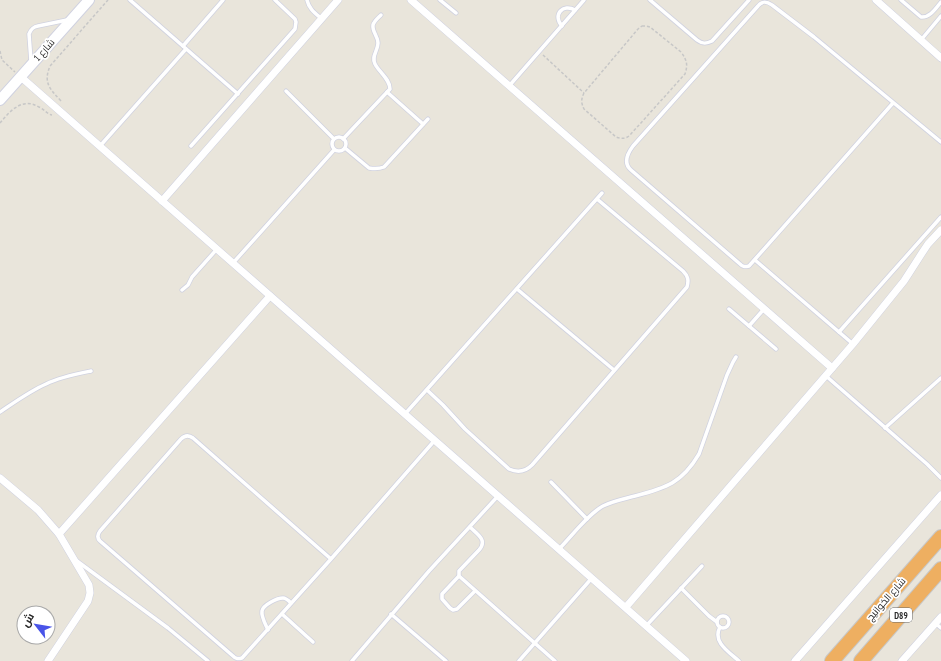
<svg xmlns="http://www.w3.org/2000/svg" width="941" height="661" font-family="'PT Sans Narrow',Cairo,sans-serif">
  <rect width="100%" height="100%" fill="#e9e5db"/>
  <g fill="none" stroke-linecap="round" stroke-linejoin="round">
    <defs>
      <g id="lane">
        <path d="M130,0L238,94"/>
        <path d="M307,0C309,9 315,13 322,19"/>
        <path d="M440,0L456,13"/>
        <path d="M650,0L697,40C702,44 706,44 712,41L749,0"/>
        <path d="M901,0L921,17C930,18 936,8 941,2"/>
        <path d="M562,26C552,15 563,3 575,10"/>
        <path d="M921,40L941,16"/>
        <path d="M183,46L223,0"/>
        <path d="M31,61L29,34C31,29 33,27 38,26L67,20"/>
        <path d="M509,86L584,0"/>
        <path d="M286,91L334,139"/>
        <path d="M387,92L423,124"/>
        <path d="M893,103L749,266C745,267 743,267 740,264L631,170C623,163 627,154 633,146L758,6C762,1 766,1 772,5L814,37L941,142"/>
        <circle cx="339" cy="144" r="7"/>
        <path d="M343,139L390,89C390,79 379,72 375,64C371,56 378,51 378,43C378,36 372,32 373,25C374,21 378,18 381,15"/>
        <path d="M100,146L186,49"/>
        <path d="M191,146L295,29L296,22L295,19L275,0"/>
        <path d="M345,148L369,168C375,169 379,169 384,167L428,119"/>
        <path d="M755,260L853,344"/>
        <path d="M233,263L334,150"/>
        <path d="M517,289L614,370"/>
        <path d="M182,290L188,285L192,277L217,249"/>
        <path d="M729,309L776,349"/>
        <path d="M749,326L764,309"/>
        <path d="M839,332L941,217"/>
        <path d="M826,376L927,464L941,478"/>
        <path d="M427,390L443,405L465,429L509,469C518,473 525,472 532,465L687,287C689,280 688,276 683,271L597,199"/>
        <path d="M0,412C15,402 30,391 46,384C60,377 76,374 91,371"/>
        <path d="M405,414L602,193"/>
        <path d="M885,428L941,378"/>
        <path d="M551,482L587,519"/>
        <path d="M470,527C477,534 488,540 479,550L459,571V576L555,661"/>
        <path d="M559,549C572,536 587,515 603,506C613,501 624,499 635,496C666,488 682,483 699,454L727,375L733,362L736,357"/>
        <path d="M331,559L193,438C189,435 185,435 181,439L100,531C97,535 97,538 100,541L233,656C236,659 238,659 242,658L331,559L435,440"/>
        <path d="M77,561L168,628L208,661"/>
        <path d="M459,576L442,594V599L450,608L453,610L457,609L475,591"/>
        <path d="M681,588L709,616L717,622"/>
        <path d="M282,614L313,642"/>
        <path d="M391,614L446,661"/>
        <circle cx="723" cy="622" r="6"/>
        <path d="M935,623L941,628"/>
        <path d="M646,626L702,566"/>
        <path d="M720,627C712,642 729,652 739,661"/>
        <path d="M268,630C266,625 261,617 262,611C263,605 277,598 283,598C286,598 289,601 291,603"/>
        <path d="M352,661L429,571L498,496"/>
        <path d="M519,661L591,579"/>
      </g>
      <g id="street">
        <path d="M411,0L832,368"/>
        <path d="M876,0L941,58"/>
        <path d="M21,77L686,661"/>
        <path d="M162,201L338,0"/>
        <path d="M0,478L38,510L59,534L89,585L90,593L88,601L48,661"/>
        <path d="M59,534L270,296"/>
        <path d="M626,607L853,344L904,281L922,253L928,244L941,230"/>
        <path d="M795,661L941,495"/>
        <path d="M902,661L941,617"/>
      </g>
      <path id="secondary" d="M0,100L89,0"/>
      <g id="highway">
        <path d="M832,661L941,537"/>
        <path d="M861,661L941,569"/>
      </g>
    </defs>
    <use href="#lane" stroke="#d0d2e0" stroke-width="5"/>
    <use href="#street" stroke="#d0d2e0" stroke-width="8"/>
    <use href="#secondary" stroke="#d0d2e0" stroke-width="12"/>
    <use href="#highway" stroke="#c7c7c7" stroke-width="16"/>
    <g stroke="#c7c7c7" stroke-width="1.5" stroke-dasharray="3 2" stroke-linecap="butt">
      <path d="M642,26H646L650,27L681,52C687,60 688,65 685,74L630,135C626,139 622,139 616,137L584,109C581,103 581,99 584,93L638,29Z"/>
      <path d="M0,51L2,60L15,72"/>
      <path d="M543,55L584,93"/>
      <path d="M61,101C50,89 43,83 50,66L108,0"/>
      <path d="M0,123C10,111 22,97 39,107C44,109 47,114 52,115"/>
    </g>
    <use href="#lane" stroke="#fff" stroke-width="3.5"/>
    <use href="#street" stroke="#fff" stroke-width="7"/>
    <use href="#secondary" stroke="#fff" stroke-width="10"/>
    <use href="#highway" stroke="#eeaf61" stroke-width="14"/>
  </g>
  <g text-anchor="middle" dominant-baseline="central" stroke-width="3.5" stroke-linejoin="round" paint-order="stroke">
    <rect fill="#fff" stroke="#686868" stroke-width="1" x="890" y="608" width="22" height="14" rx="3"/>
    <g font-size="9" font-weight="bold" fill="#282828">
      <text x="901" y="615">D89</text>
    </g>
    <g font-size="10" fill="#282828" stroke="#fff">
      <text transform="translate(44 50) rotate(-49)">شارع 1</text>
      <text transform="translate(886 599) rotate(-49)">شارع الخوانيج</text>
    </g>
  </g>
  <g transform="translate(36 625) rotate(301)"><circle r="19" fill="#ffffff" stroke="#a9a9a9"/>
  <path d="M0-3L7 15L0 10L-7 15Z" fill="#4954e8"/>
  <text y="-6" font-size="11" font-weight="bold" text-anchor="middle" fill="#282828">ش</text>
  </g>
</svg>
